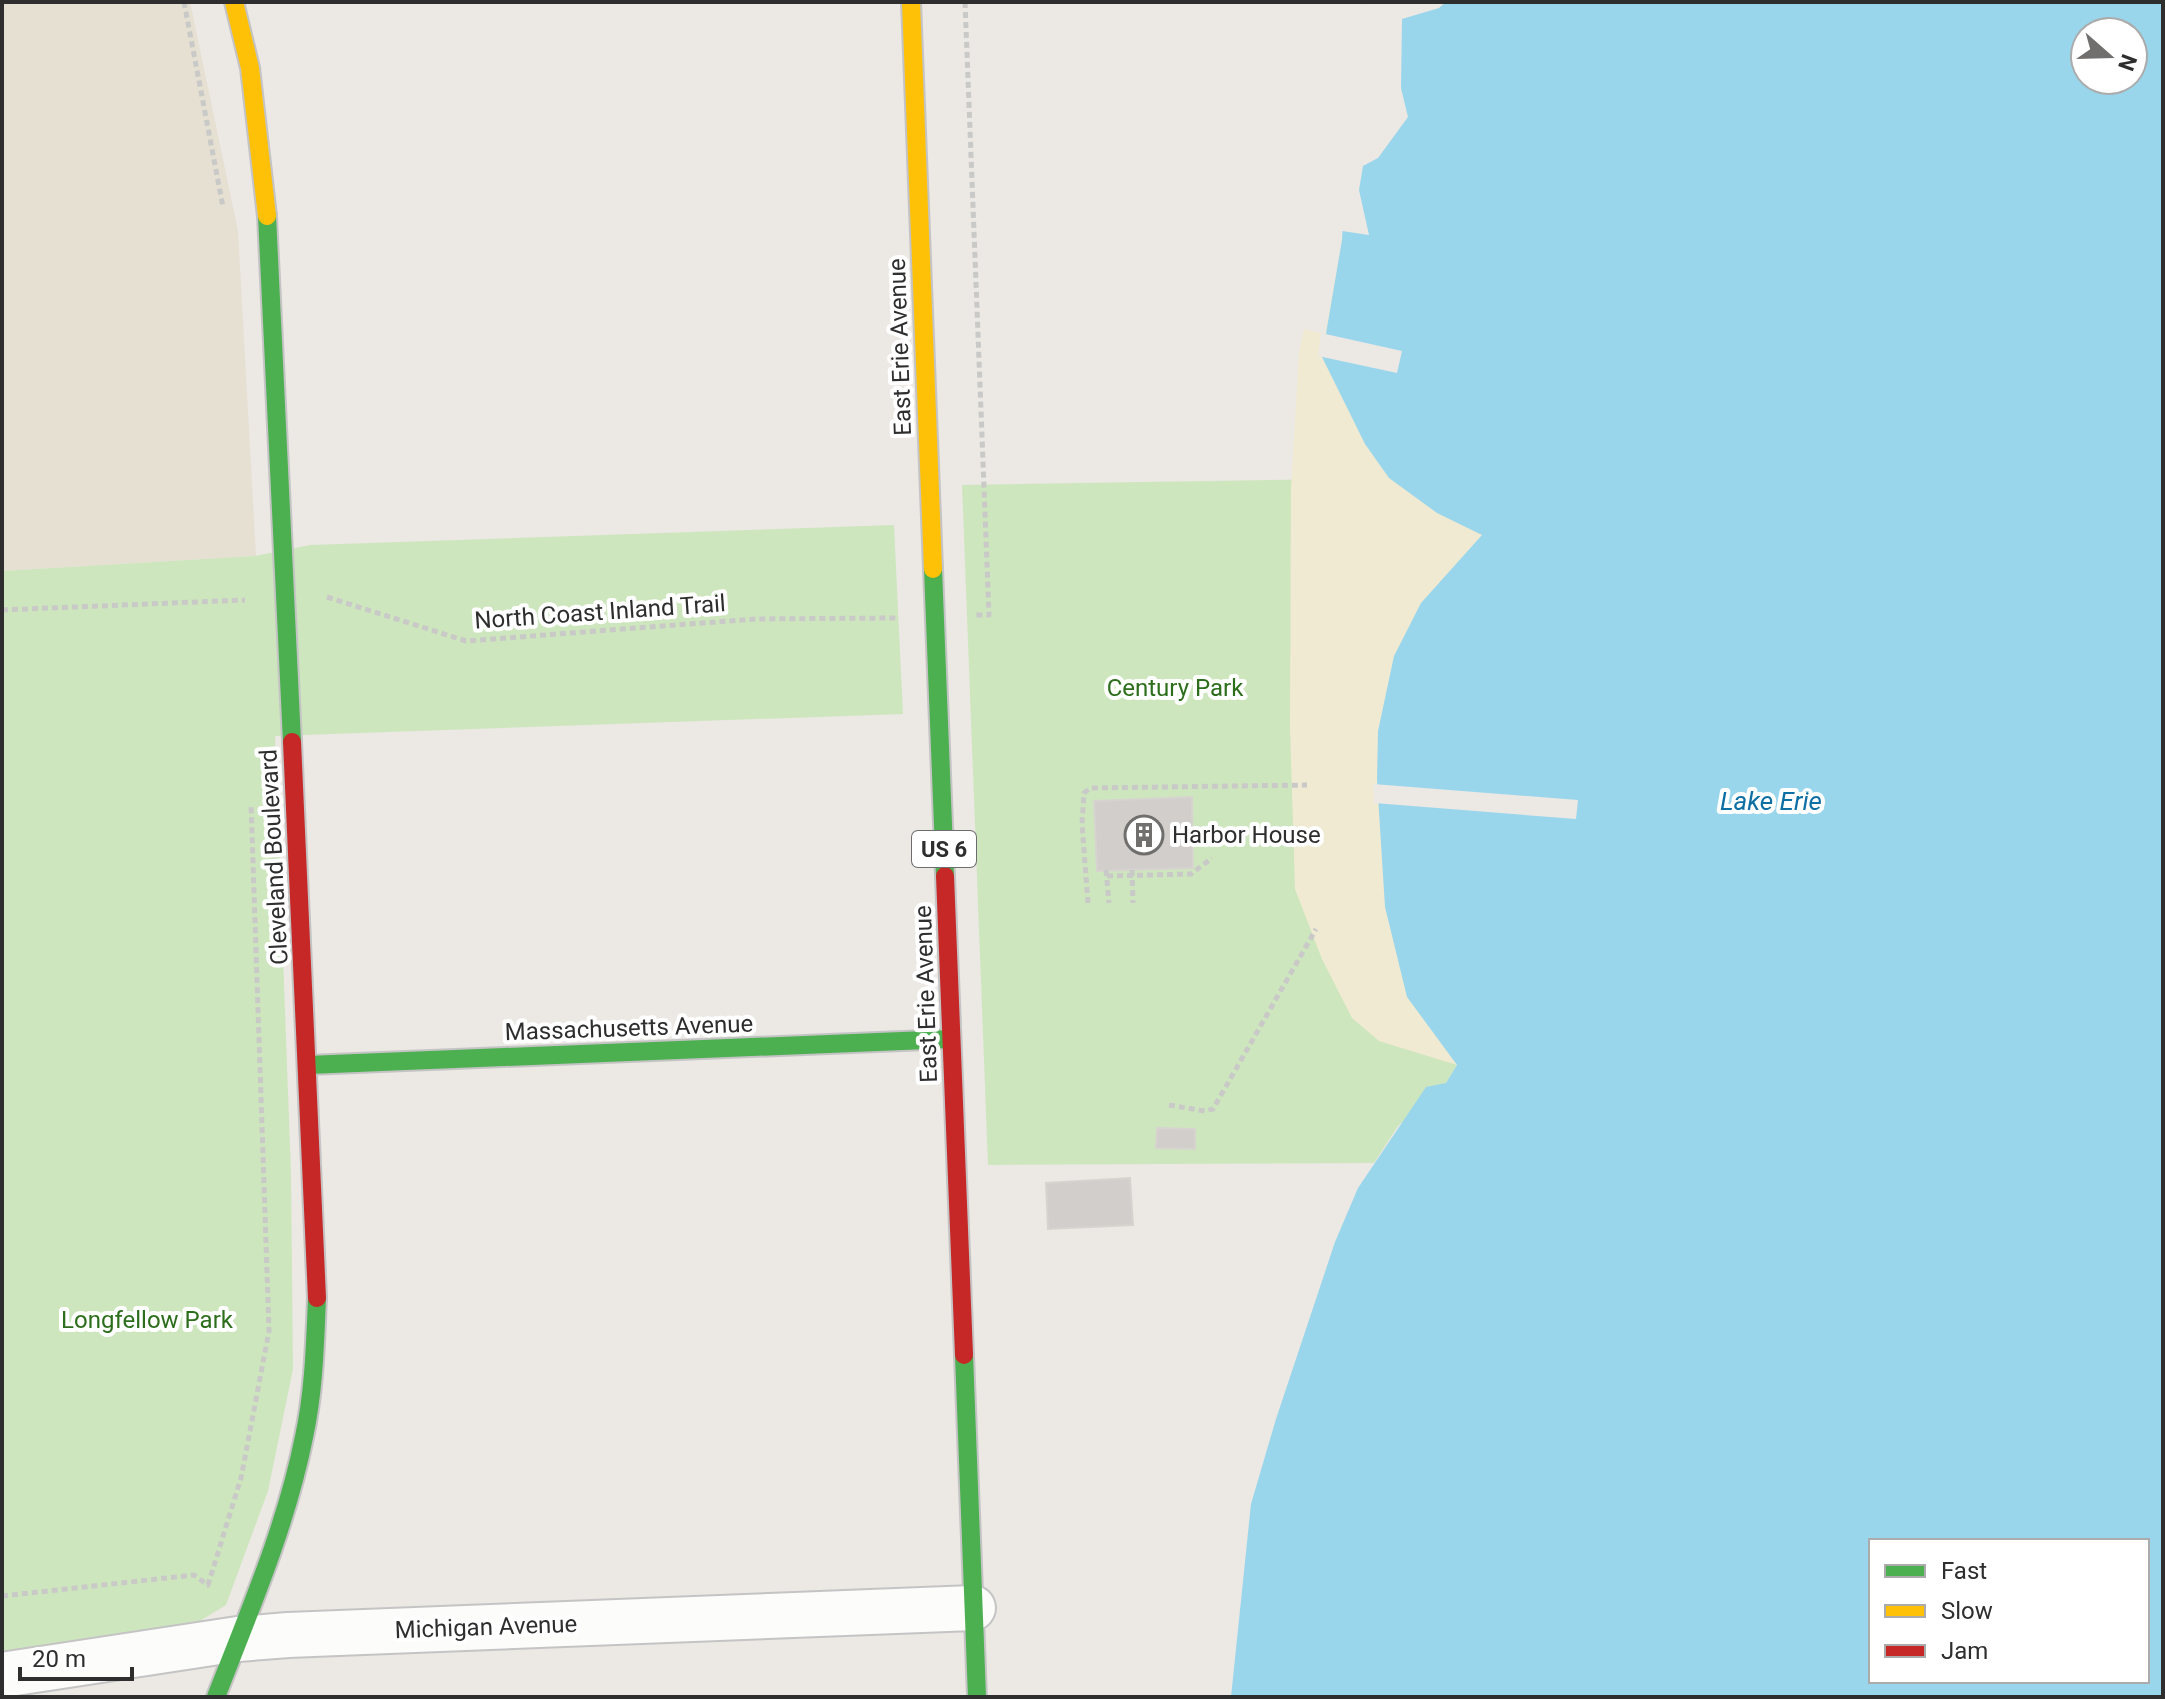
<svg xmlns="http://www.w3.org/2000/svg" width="2165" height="1699" font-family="Roboto,sans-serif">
  <rect width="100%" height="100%" fill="#ece8e4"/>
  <path fill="#e6e0d3" d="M2,2H190L238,231L256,556L2,571Z"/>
  <g fill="#cee6be">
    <path d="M1389,478L1457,1065L1446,1083L1398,1126L1374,1163L988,1165L962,485Z"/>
    <path d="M894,525L903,714L275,736L291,1174L293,1369L268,1491L226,1605L195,1624L2,1654V571L255,556L310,545Z"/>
  </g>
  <path fill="#f0ead3" d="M1342,240L1483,534L1457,1065L1379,1041L1352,1018L1322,959L1295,889L1290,727L1291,488L1299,352L1304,329L1325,334Z"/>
  <path fill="#99d6ec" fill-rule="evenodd" d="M1365,2H2163V1697H1231L1251,1504L1276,1419L1335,1242L1358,1188L1426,1087L1446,1083L1457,1065L1407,997L1385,907L1377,780L1378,731L1394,656L1421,603L1482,535L1437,513L1389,478L1365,444L1322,357L1342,240L1346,163L1370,108ZM2085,32H2133V80H2085ZM1871,1541H2147V1681H1871Z"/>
  <g fill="#ece8e4">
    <path d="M1361,2H1446L1439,8L1402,19L1401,88L1408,117L1378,158L1363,166L1359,190L1369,235L1342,231L1339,226L1342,163L1366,107Z"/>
    <path d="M1321,333L1402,351L1397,373L1318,356Z"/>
    <path d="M1373,784L1578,800L1576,819L1374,803Z"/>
  </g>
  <g fill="#d1cecb" stroke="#d7d4d0" stroke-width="2">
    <path d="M1192,797L1193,868L1097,871L1094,801Z"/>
    <path d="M1157,1128L1195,1129V1149L1156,1148Z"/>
    <path d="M1130,1178L1133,1225L1048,1229L1046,1183Z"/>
  </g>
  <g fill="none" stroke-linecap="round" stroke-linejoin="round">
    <defs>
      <path id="street" d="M2,1675L238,1639L288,1635L973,1608"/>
      <g id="fast">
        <path d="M267,216L292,742"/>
        <path d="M933,569L945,876"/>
        <path d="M308,1065L951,1039"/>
        <path d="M964,1355L977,1697"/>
        <path d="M216,1697C249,1612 286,1527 304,1437C314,1391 315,1344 317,1298"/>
      </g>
      <g id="slow">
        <path d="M234,2L250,68L267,216"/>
        <path d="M911,2L933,569"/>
      </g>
      <g id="jam">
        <path d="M292,742L317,1298"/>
        <path d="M945,876L964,1355"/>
      </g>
    </defs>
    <use href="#street" stroke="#c5c4c5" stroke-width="48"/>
    <use href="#fast" stroke="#c5c4c5" stroke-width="22"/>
    <use href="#slow" stroke="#c5c4c5" stroke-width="22"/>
    <use href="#jam" stroke="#c5c4c5" stroke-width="22"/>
    <g stroke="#c9c9c8" stroke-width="5" stroke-dasharray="6 4" stroke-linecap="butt">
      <path d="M184,2L223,207"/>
      <path d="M965,2L989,615H975"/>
      <path d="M327,597L466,641L755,619L897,618"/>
      <path d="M2,610L245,600"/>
      <path d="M1106,870L1109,903"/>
      <path d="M1132,870L1133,903"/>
      <path d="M1107,876L1191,874L1212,858"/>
      <path d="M1088,903L1082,824L1084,793L1090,788L1307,785"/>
      <path d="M1169,1105L1205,1111L1213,1109L1316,929"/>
      <path d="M2,1596L194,1575L208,1585L241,1478L269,1331L251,804"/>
    </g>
    <use href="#street" stroke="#fcfcfb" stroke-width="44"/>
    <use href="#fast" stroke="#4caf50" stroke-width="18"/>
    <use href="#slow" stroke="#ffc107" stroke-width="18"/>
    <use href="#jam" stroke="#c62828" stroke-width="18"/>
  </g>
  <defs>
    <symbol id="building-ring" viewBox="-11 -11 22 22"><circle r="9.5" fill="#fff" stroke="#706f6e" stroke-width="1.5"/><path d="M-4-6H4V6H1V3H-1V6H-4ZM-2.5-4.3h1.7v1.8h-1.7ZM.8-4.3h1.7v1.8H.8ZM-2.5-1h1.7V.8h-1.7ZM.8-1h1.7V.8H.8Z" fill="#706f6e"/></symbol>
  </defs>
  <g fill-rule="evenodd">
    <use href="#building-ring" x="1122" y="813" width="44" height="44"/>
  </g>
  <g text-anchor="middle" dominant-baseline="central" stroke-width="8" stroke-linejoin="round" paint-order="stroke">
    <rect fill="#fff" stroke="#6d6d6d" stroke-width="2" x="912" y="831" width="64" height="36" rx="6"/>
    <g font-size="22" font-weight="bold" fill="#2e2e2e">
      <text x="944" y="849">US 6</text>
    </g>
    <g font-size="24" fill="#2e2e2e" stroke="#fff">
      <text transform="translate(900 347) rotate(-92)">East Erie Avenue</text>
      <text transform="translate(600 612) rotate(-4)">North Coast Inland Trail</text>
      <text transform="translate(274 857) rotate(-93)">Cleveland Boulevard</text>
      <text transform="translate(926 994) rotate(-92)">East Erie Avenue</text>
      <text transform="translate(629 1028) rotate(-2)">Massachusetts Avenue</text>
      <text transform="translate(486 1627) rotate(-2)">Michigan Avenue</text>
    </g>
    <g font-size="24" fill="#2c6e1b" stroke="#fff">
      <text x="1175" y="688">Century Park</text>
      <text x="147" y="1320">Longfellow Park</text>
    </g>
    <g font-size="24" fill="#2e2e2e" stroke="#fff" text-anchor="start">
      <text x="1172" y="835">Harbor House</text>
    </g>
    <g font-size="26" font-style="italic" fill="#0d6fa3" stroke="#fff">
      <text x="1771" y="801">Lake Erie</text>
    </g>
  </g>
  <rect width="2165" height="1699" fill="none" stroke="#2e2e2e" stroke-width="8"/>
  <rect x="1869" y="1539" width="280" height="144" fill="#ffffff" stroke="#ababab" stroke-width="2"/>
  <rect x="1885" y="1565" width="40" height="12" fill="#4caf50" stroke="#ababab" stroke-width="2"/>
  <text x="1941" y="1579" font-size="24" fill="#2e2e2e">Fast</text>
  <rect x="1885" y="1605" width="40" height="12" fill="#ffc107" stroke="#ababab" stroke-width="2"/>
  <text x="1941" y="1619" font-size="24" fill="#2e2e2e">Slow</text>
  <rect x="1885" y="1645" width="40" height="12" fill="#c62828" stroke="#ababab" stroke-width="2"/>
  <text x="1941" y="1659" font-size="24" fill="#2e2e2e">Jam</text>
  <g transform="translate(2109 56) rotate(110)"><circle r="38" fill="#ffffff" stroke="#ababab" stroke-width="2"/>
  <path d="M0-6L14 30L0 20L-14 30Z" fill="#706f6e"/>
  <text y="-12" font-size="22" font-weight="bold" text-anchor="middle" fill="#2e2e2e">N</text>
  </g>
  <path d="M20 1667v12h112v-12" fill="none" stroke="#2e2e2e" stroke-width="4"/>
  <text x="32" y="1667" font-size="24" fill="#2e2e2e" stroke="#ffffff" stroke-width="6" paint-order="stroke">20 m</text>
</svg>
